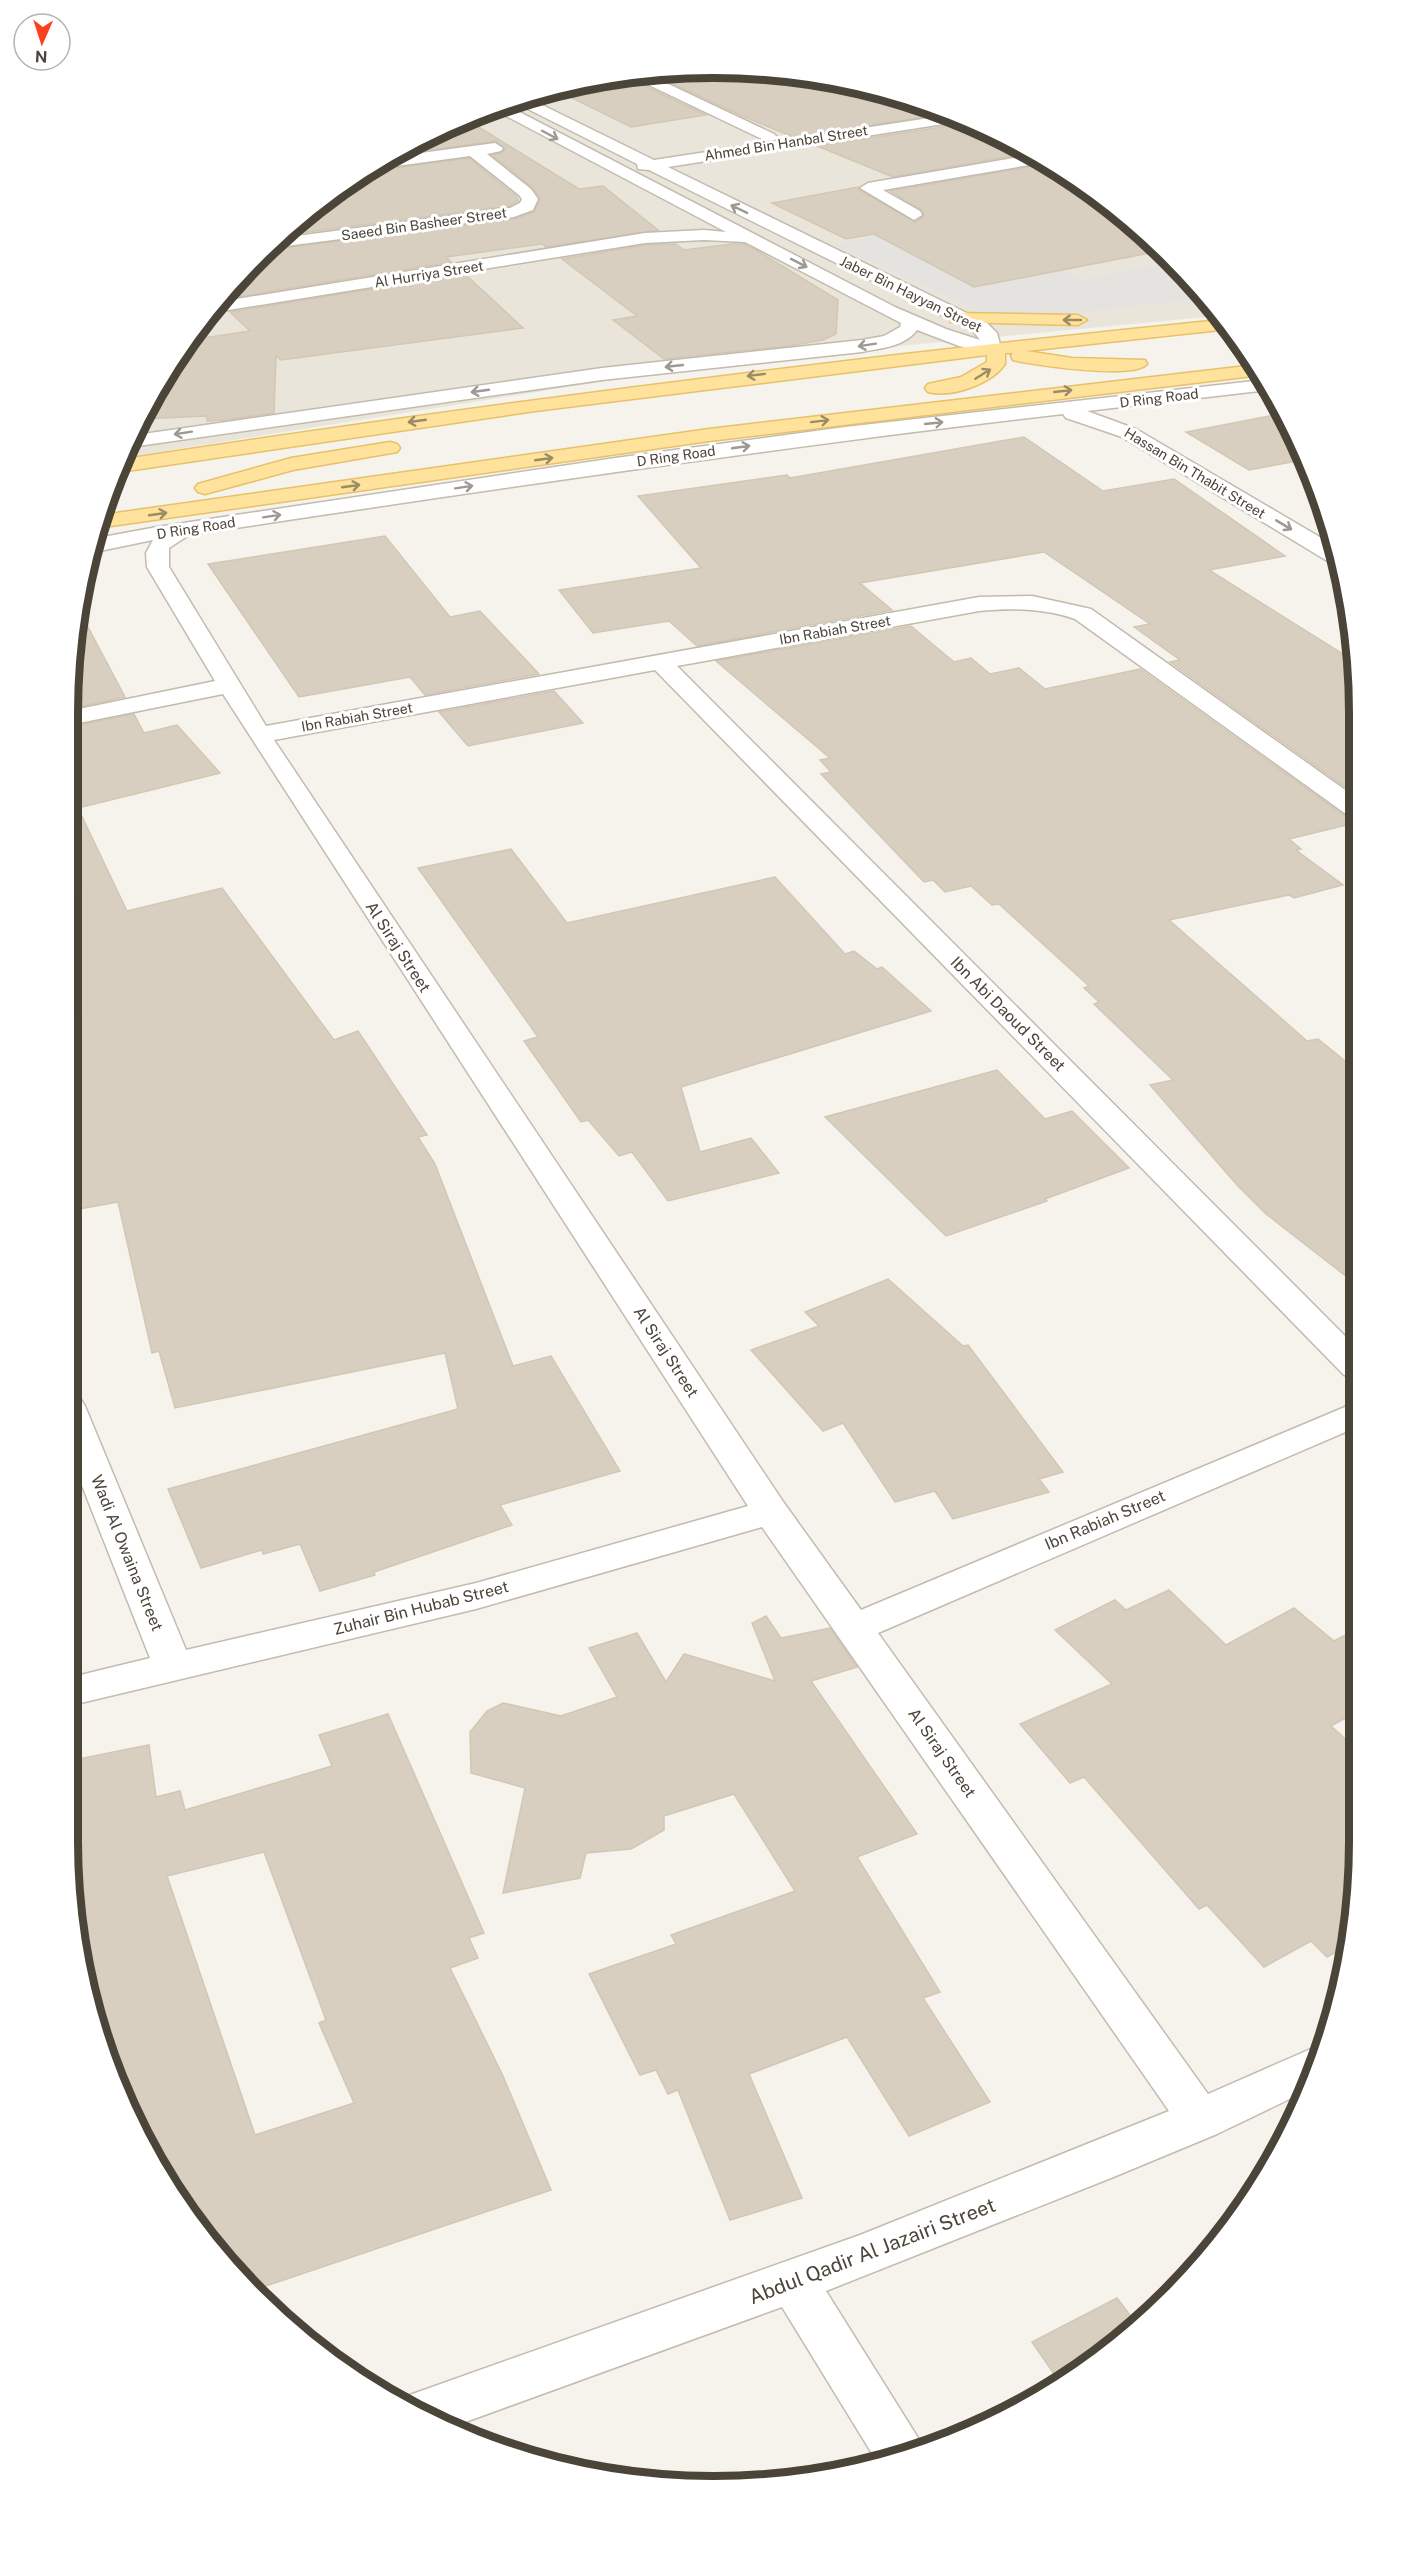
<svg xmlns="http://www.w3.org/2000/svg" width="1427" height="2554" font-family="'Public Sans',sans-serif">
  <rect width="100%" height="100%" fill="#f6f3ec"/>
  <path fill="#eae5da" d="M671,69L797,73L921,102L1036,154L1140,228L1217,316L720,363L127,457L154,391L228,288L320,201L427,134L546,90Z"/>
  <path fill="#e5e3e0" d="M955,221L1082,279L1170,263L1202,299L1051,315H988L832,244Z"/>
  <g fill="#d8cfc1" stroke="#d3c7b4" stroke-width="1.5" fill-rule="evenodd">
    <path d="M690,70L729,71L744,77L769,72L797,73L828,80L930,116L793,137L740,115L656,76Z"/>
    <path d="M632,80L706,115L631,127L560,92Z"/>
    <path d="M472,123L579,189L603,186L658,230L546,247L542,244L446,257L451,262L219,300L228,288L268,250L514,219L534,212L540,198L532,187L492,155L501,153L505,149L496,141L396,154L428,134L452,125Z"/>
    <path d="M955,125L1020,147L1001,151L1012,156L893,177L817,146Z"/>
    <path d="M469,158L517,197L518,201L509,206L284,235L320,201L374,167L382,170Z"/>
    <path d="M1035,166L1084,188L1140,228L1160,251L974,287L874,234L846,239L772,203L858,187L859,190L915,222L924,216L922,210L890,191Z"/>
    <path d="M676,244L684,250L732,244H744L756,250L838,300L836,334L823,340L789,346L664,359L613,320L637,316L562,259L645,245Z"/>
    <path d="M465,274L523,328L281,360L276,356L274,413L226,420L207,421V416L142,419L154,391L190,340L250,331L230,312Z"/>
    <path d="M1280,414L1303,460L1249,470L1186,432Z"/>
    <path d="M1024,437L1103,491L1174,479L1285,556L1209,570L1354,661L1355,794L1170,662L1180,660L1134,627L1150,624L1044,552L860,583L892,610L697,646L669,621L593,633L559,590L701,568L638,496L787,475L790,478Z"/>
    <path d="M385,536L450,617L480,611L539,674L425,695L410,677L299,697L208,564Z"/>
    <path d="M79,610L125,697L69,709V672Z"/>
    <path d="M911,626L954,662L971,658L990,674L1019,668L1045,689L1140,669L1345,816L1355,819V823L1289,839L1301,849L1296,850L1343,885L1294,898L1289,895L1169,920L1307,1041L1318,1039L1355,1069L1356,1284L1266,1214L1237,1185L1150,1085L1173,1080L1094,1004L1099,1002L1084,988L1089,986L999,904L992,905L971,886L945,892L933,880L924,882L821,774L831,772L820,760L830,758L716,661Z"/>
    <path d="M554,691L583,723L468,746L439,712Z"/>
    <path d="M134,714L144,733L177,725L220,773L78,808L127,911L222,888L334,1040L358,1031L427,1135L418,1137L435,1164L513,1366L551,1356L620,1471L500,1505L512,1525L374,1572L375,1575L320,1591L300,1544L263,1554L262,1550L201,1568L168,1489L458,1409L445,1353L175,1408L159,1351L152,1353L118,1202L68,1211L69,727Z"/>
    <path d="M511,849L567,923L775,877L845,954L854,951L877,969L882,967L931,1011L681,1087L700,1152L751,1138L779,1173L668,1201L632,1152L619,1156L588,1120L581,1122L524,1041L538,1037L418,868Z"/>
    <path d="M997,1070L1045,1119L1072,1111L1129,1168L1045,1199L1047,1201L946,1236L825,1117Z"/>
    <path d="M888,1279L963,1346L968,1345L1063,1472L1039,1479L1049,1492L953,1519L935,1491L895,1502L843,1423L823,1431L751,1350L819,1326L805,1312Z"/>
    <path d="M1169,1590L1226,1645L1294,1608L1334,1641L1357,1629L1358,1711L1331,1726L1358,1750V1882L1348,1945L1327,1957L1311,1941L1264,1967L1207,1905L1199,1909L1084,1777L1070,1783L1020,1724L1112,1684L1055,1630L1115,1600L1126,1610Z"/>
    <path d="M766,1616L781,1638L830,1628L857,1667L811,1681L917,1834L857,1857L940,1992L923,1998L990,2102L909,2136L847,2037L749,2074L802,2198L730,2220L678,2090L668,2094L656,2070L640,2075L589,1974L676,1944L671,1935L795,1891L734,1794L664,1816V1830L631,1849L586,1853L580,1878L503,1893L525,1788L471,1773L470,1732L487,1711L503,1703L561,1716L617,1697L589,1648L637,1633L666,1682L684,1654L775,1681L752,1623Z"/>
    <path d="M388,1714L484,1933L469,1938L478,1958L450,1968L503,2076L551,2190L254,2290L201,2234L154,2163L102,2048L80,1966L68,1840V1761L149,1745L156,1797L180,1791L185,1810L332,1766L319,1735ZM264,1852L326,2020L319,2023L354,2103L255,2135L167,1876Z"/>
    <path d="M1117,2298L1139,2327L1061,2384L1032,2342Z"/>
  </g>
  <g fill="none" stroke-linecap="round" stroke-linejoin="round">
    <defs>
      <g id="minor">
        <path d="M645,73L774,134L777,137L774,140H764L630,76Z"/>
        <path d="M526,97L654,160L949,115L963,121L668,167L987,323L997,333L1001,348L992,354L959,346L917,330C904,347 881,348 862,352L602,380L131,447L136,435L602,368L862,340L884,336L900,327L901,323L745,242L704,240L645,243L210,313L218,302L645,233L704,230L726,232L493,109L506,105L895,307L946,329L980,340L973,331L649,170L638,169L637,164L514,102Z"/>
        <path d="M495,143L503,148L501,151L487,154L531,189L538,199L533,210L514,217L270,248L281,238L510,208L520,203L522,199L519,195L470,156L382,168L376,166L391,157Z"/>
        <path d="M1037,154L1047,162L883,190L920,211L922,215L914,220L860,188L868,183Z"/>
        <path d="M1263,380L1268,390L1087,411L1136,429L1335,546L1339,563L1329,562L1122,437L1066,418L1063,414C771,448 480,491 189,535L169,548V567L266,726L979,597L1032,596L1091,609L1355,797V817L1346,814L1075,619C1043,608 1012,608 979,611L677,666L1356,1347V1378L1344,1375L655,670L274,740L784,1503L861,1610L1357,1402V1427L878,1633L1208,2094L1313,2048L1320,2050L1302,2093L1217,2134L1111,2178L826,2291L925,2449L879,2465L782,2307L449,2428L402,2403L404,2397L860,2235L1169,2111L762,1527L476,1609L68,1706V1678L150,1658L68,1450V1395L80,1398L85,1406L186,1650L476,1583L748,1506L223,694L69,725V711L215,681L147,567L146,553L153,540L90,553L92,539L157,527L615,458L845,427Z"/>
      </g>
      <g id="major">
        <path d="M957,313L1078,315L1087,320L1078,325L951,322L948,318L951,314Z"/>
        <path d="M1220,320L1229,329L1026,351L1072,358L1145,360L1147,364C1136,380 1034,365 1013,360L1011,356L1013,353H1005V364C992,384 951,398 928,392L925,388L928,384L961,377L987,362V355L535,411L120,472L125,459C489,403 854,357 1220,320Z"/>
        <path d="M1255,365L1261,375L709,441L97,528L102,515L709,429Z"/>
        <path d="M390,442L397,444L400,448L397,452L293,470L205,494L198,492L195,488L198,484L291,458Z"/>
      </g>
    </defs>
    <use href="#minor" stroke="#c2bbae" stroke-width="3"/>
    <use href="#major" stroke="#e6c16a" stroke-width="3"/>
    <use href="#minor" fill="#fff" fill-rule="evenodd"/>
    <use href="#major" fill="#ffe39c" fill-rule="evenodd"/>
  </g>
  <defs><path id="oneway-shaft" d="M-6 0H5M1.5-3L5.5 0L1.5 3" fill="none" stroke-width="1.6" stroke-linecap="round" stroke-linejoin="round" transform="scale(1.5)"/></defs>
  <g stroke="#9c9892">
    <use href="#oneway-shaft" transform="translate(550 135) rotate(28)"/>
    <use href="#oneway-shaft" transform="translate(739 209) rotate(-154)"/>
    <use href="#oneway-shaft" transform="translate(799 263) rotate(27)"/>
    <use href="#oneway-shaft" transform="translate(867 345) rotate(171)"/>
    <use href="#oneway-shaft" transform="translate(674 366) rotate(174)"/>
    <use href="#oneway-shaft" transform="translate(480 391) rotate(172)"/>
    <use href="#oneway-shaft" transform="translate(934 423) rotate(-6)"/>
    <use href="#oneway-shaft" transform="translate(183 433) rotate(171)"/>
    <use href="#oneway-shaft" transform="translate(741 447) rotate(-8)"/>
    <use href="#oneway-shaft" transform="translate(464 487) rotate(-9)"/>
    <use href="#oneway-shaft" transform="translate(272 516) rotate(-9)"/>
    <use href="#oneway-shaft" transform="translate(1284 525) rotate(31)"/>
  </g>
  <g stroke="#9c8c66">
    <use href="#oneway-shaft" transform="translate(1072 320) rotate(180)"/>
    <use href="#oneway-shaft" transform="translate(983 374) rotate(-32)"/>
    <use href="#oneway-shaft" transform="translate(756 375) rotate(173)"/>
    <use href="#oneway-shaft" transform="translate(1063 391) rotate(-6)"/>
    <use href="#oneway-shaft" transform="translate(417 421) rotate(172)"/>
    <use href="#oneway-shaft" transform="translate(820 421) rotate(-7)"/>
    <use href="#oneway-shaft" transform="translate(544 459) rotate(-8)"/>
    <use href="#oneway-shaft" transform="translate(351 486) rotate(-8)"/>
    <use href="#oneway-shaft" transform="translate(158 514) rotate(-8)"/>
  </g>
  <g text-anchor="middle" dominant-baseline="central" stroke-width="6" stroke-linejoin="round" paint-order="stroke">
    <g font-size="14" fill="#4b4439" stroke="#fff">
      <text transform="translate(786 143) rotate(-9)">Ahmed Bin Hanbal Street</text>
      <text transform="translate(424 224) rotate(-8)">Saeed Bin Basheer Street</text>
      <text transform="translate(429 274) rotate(-9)">Al Hurriya Street</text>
      <text transform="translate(911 294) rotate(26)">Jaber Bin Hayyan Street</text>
      <text transform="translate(1159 398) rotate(-7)">D Ring Road</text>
      <text transform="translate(676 456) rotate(-8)">D Ring Road</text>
      <text transform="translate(1195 473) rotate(31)">Hassan Bin Thabit Street</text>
      <text transform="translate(196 528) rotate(-9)">D Ring Road</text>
      <text transform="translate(835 630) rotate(-10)">Ibn Rabiah Street</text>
      <text transform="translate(357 717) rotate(-10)">Ibn Rabiah Street</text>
    </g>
    <g font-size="16" fill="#4b4439" stroke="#fff">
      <text transform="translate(398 947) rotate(57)">Al Siraj Street</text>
      <text transform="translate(1008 1014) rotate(45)">Ibn Abi Daoud Street</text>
      <text transform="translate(666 1352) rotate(57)">Al Siraj Street</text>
      <text transform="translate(1105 1520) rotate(-23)">Ibn Rabiah Street</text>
      <text transform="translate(127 1553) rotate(68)">Wadi Al Owaina Street</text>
      <text transform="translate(421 1608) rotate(-14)">Zuhair Bin Hubab Street</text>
      <text transform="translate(942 1753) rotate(55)">Al Siraj Street</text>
    </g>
    <g font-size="20" fill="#4b4439" stroke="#fff">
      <text transform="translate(872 2251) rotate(-21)">Abdul Qadir Al Jazairi Street</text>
    </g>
  </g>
  <path d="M0 0H1427V2554H0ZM713 78H714A635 635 0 0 1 1349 713V1841A635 635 0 0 1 714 2476H713A635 635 0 0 1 78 1841V713A635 635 0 0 1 713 78Z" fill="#fff" fill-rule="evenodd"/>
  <path fill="none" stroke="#4b4439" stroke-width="8" d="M713 78H714A635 635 0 0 1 1349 713V1841A635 635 0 0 1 714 2476H713A635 635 0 0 1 78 1841V713A635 635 0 0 1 713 78Z"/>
  <g transform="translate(42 42) rotate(183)"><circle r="28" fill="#ffffff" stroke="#b7b4b0" stroke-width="1.5"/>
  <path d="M0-4.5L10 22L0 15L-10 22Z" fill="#fc3f1d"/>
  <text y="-9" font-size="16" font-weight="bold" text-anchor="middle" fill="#4b4439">N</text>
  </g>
</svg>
